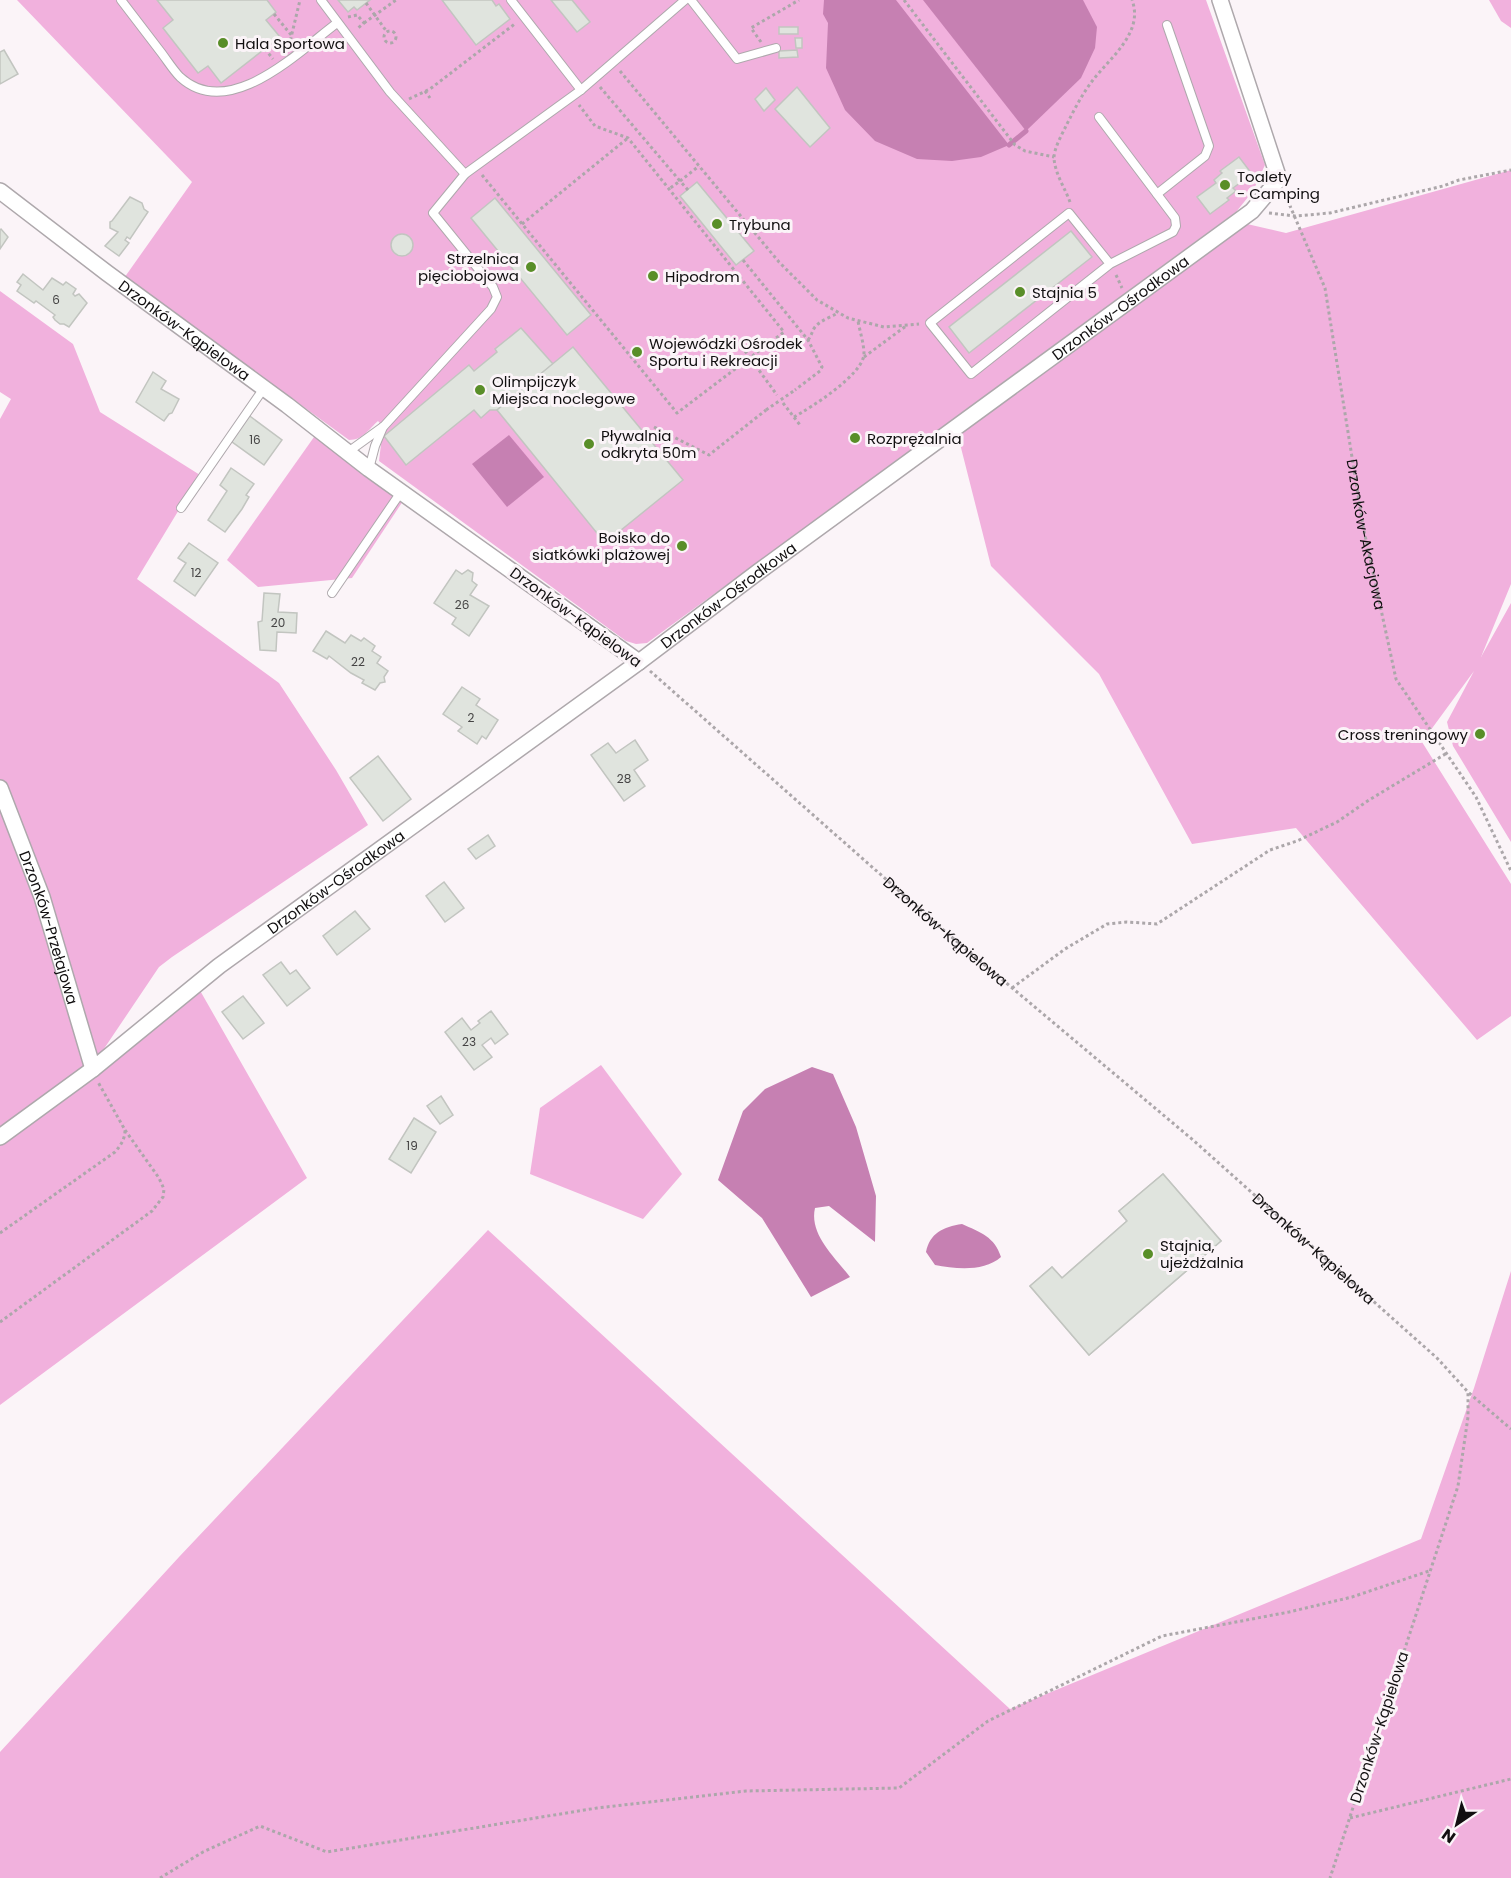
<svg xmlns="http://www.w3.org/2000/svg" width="1511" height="1878" font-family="Poppins,sans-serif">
  <rect width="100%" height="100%" fill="#fbf4f8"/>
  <g fill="#f1b1dd">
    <path d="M17,0H1206L1265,165L1253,191L1236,212L647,643L636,644L626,641L379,461L382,436L386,430L378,421C369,429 363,440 349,440L164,305L122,281L192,182Z"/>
    <path d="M1489,0H1511V28L1501,21Z"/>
    <path d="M1511,170V584L1481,657L1511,603V842L1453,746L1447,722L1474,671L1422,742L1511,884V1016L1477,1040L1296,828L1192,844L1099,674L991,566L957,432L1247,224L1286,233Z"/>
    <path d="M0,291L73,344L100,412L200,475L137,579L279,683L336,770L368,825L172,957L159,967L85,1077L198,987L307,1178L0,1405V419L11,399L0,392Z"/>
    <path d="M319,430L407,495L352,578L258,587L227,560Z"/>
    <path d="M601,1065L682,1174L643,1219L530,1174L540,1108Z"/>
    <path d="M488,1230L1010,1709L1421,1539L1474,1388L1511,1271V1878H0V1752L179,1557Z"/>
  </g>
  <g fill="#c680b2">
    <path d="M824,0H896L1009,145L981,157L952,161L917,159L875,141L845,110L826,68L828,23L823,14Z"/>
    <path d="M923,0H1083L1097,27L1095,48L1081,78L1026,131Z"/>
    <path d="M509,435L544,477L507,507L472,464Z"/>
    <path d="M812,1067L833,1074L856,1127L876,1196L875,1242L829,1206L815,1208C809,1234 834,1256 850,1277L811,1297L762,1218L718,1180L743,1111L765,1089Z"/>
    <path d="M962,1224C980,1232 995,1237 1001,1257C984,1272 956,1269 935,1265L926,1252C930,1233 943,1227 962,1224Z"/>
  </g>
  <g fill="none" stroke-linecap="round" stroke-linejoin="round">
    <path stroke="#c680b2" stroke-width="5" d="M1009,145L1026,131"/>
  </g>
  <g fill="#e0e4de" stroke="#c2c5c0" stroke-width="1.5">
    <path d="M157,0H267L276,12L266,20L280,37L221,83L208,66L198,73L163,28L173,20Z"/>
    <path d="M338,0H370L357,10L354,7L348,12Z"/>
    <path d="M442,0H492L496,6L499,4L510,19L476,45Z"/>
    <path d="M551,0H572L590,22L577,32Z"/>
    <rect x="779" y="27" width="19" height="7"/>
    <path d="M795,38H802V48H796Z"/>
    <path d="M4,50L18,74L0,84V52Z"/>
    <path d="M797,50L798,57L779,58V51Z"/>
    <path d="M797,87L830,128L810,147L775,109Z"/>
    <path d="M766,88L775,100L764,111L755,99Z"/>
    <path d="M1239,157L1252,174L1233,188L1236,191L1227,198L1229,200L1210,214L1197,197L1216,183L1214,180L1222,173L1220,171Z"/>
    <path d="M697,182L754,251L736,265L680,196Z"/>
    <path d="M130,197L142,203L144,209L148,212L130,239L127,237L125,240L129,243L119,256L105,246L118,232L110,228V222L112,221Z"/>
    <path d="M495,198L591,315L567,335L471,218Z"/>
    <path d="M1,229L8,237L0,249V230Z"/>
    <path d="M1071,231L1092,257L969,353L949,327Z"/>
    <circle cx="402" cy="245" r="11"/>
    <path d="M23,274L43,290L52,278L63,285L66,282L76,289L73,294L75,296L79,294L87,303L69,327L64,324H60L55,320L53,317L55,315L36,301L34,303L17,291L21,285L17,282Z"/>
    <path d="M521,328L553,364L497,410H490L481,418L474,410L406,465L384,436L469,365L474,371L497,352L495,349Z"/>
    <path d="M573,347L683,480L605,543L497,410Z"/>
    <path d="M153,372L166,381L161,389L179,399L172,413L169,414L164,421L136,402Z"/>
    <path d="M247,414L282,440L264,465L228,439Z"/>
    <path d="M231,468L254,484L246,495L249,497L242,509L225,532L208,520L227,491L220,485Z"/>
    <path d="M189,543L218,563L195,596L174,581L186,563L178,558Z"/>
    <path d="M456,570L462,574L468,570L473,573L472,581L477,585L470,595L489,606L469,636L452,624L456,618L434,603Z"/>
    <path d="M264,593L280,594L278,612L297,613L296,633L277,632L276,651L260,650L258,622L262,621Z"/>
    <path d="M326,631L345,643L351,635L361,641L364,638L375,646L372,651L381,657L377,663L388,671L384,677L385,682L380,683L375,690L362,683L364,680L351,673L329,656L327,659L313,651Z"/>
    <path d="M462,687L480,699L476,705L498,720L486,739L482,736L477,744L458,731L462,727L443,714Z"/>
    <path d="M635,740L648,760L634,770L645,786L624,801L591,755L608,743L616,753Z"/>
    <path d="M378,756L411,799L383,821L350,778Z"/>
    <path d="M488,835L495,846L476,859L468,849Z"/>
    <path d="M444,882L464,908L445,922L426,896Z"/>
    <path d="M355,911L370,929L337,955L323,936Z"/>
    <path d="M281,962L290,974L296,970L310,988L287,1006L263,975Z"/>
    <path d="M243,996L264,1023L243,1039L222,1012Z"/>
    <path d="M491,1011L508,1034L495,1044L491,1038L482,1045L492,1057L474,1070L445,1032L462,1018L471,1030L480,1023L478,1021Z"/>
    <path d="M441,1096L453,1115L440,1124L427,1106Z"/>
    <path d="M414,1118L436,1132L411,1173L389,1159Z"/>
    <path d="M1163,1174L1221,1241L1089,1355L1030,1286L1052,1267L1062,1278L1127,1221L1119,1211Z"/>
    <path d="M1163,1174L1221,1241L1089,1355L1030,1286L1052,1267L1062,1278L1127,1221L1119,1211Z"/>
  </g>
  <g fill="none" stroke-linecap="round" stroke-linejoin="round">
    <defs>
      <g id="lane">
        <path d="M121,0C134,17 147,34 160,51C167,60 173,70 180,77C229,122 298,52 337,23"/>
        <path d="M321,0L390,92L465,174"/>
        <path d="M511,0L581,90"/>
        <path d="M691,0L737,59L776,48"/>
        <path d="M1099,117L1175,218L1176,226L1173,232L1110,264L971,374L930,323L1069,213L1110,264"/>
        <path d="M1157,194L1205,156L1209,146L1167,25"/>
        <path d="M348,452L384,426L491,309L497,297L493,287L433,213L465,174L581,90L685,0"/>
        <path d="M369,469L375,446L383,427"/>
        <path d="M181,508L264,388"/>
        <path d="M332,593L401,492"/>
      </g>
      <g id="street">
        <path id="s3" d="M0,191L107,273L287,405L369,469L639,662"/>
        <path id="s4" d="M0,788L42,897L93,1069"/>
        <path id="s5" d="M0,1137L93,1069L219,966L639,662L758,572L1252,211L1279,179L1220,0"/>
      </g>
    </defs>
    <use href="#lane" stroke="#aea8ac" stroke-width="10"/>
    <use href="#street" stroke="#aea8ac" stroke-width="18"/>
    <g stroke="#aca7aa" stroke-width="3" stroke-dasharray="3 3" stroke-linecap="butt">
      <path d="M904,0L1015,145L1025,151L1054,157"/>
      <path d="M366,3L387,32"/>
      <path d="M274,14L292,36"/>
      <path d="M348,17L357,15L364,23L357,29"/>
      <path d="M364,23L396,0"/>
      <circle cx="390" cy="37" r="6"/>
      <path d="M761,42L751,28L799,0"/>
      <path d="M289,46L300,0"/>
      <path d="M265,49L273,59"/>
      <path d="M620,71L779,262L817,300L848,318L884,327L919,324"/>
      <path d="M600,87L680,181L669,189"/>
      <path d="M425,91L430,98"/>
      <path d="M409,99L430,89L516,23"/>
      <path d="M482,175L677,413L784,332L628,138L595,126L579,105"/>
      <path d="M688,190L680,181L699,166"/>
      <path id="s1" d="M1285,194L1325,288L1363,526L1396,679L1476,797L1511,871"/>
      <path d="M1070,202C1065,188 1055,174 1054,158C1054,149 1061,136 1065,128C1073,112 1082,94 1093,80C1111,57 1144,32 1132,0"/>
      <path d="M1269,213L1295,216L1330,213L1443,186L1459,180L1511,170"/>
      <path d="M522,224L628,138"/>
      <path d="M743,260L808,340L822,367L820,371L795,390"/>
      <path d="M1116,275L1122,288"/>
      <path d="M808,340C812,335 812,331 815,327C821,320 831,317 838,313"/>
      <path d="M745,351L777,395"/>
      <path d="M864,357L906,326"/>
      <path d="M783,403L800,425"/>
      <path d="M794,417C810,408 863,375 864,354C864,344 860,332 858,321"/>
      <path d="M654,427L709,455L766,410"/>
      <path id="s2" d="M650,671L948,934L1193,1140L1437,1358L1468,1392V1417L1458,1486L1330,1878"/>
      <path d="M1012,988L1065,949L1107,924L1127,922L1157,924L1270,850L1297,841L1337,822L1369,800L1447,753"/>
      <path d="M0,1233L115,1152C121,1145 125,1139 125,1130L98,1082"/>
      <path d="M0,1322L152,1211L163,1197L164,1189L159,1178L125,1130"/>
      <path d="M1469,1393L1511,1429"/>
      <path d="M1350,1818L1511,1779"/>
      <path d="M160,1878L203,1852L260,1826L327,1852L597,1808L746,1791L899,1788L988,1721L1162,1636L1289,1612L1352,1597L1429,1571"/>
    </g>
    <use href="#lane" stroke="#fff" stroke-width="8"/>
    <use href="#street" stroke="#fff" stroke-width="15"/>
    <path stroke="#aca7aa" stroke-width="3" stroke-dasharray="3 3" stroke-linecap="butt" d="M766,410L795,390"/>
  </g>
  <g fill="#598e28" stroke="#fbf4f8" stroke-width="2">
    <circle cx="223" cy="43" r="6"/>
    <circle cx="1225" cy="185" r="6"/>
    <circle cx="717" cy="224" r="6"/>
    <circle cx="531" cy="267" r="6"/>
    <circle cx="653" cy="276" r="6"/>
    <circle cx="1020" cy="292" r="6"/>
    <circle cx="637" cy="352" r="6"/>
    <circle cx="480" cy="390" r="6"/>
    <circle cx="855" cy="438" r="6"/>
    <circle cx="589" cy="444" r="6"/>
    <circle cx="682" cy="546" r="6"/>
    <circle cx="1480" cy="734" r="6"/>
    <circle cx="1148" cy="1254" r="6"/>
  </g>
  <g text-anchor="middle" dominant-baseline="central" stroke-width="6" stroke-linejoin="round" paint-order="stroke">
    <g font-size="12" fill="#454444">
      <text x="56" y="299">6</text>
      <text x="255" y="439">16</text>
      <text x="196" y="572">12</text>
      <text x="462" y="604">26</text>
      <text x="278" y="622">20</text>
      <text x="358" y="661">22</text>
      <text x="471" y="717">2</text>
      <text x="624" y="778">28</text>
      <text x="469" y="1041">23</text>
      <text x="412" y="1145">19</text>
    </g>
    <g font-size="15" fill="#110f10" stroke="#fbf4f8" text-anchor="start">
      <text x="235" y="43">Hala Sportowa</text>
      <text x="1237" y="176">Toalety<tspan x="1237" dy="17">- Camping</tspan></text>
      <text x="729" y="224">Trybuna</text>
      <text x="519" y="258" text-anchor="end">Strzelnica<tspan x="519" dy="17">pięciobojowa</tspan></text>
      <text x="665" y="276">Hipodrom</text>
      <text x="1032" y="292">Stajnia 5</text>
      <text x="649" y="343">Wojewódzki Ośrodek<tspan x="649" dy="17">Sportu i Rekreacji</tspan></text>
      <text x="492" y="381">Olimpijczyk<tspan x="492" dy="17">Miejsca noclegowe</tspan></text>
      <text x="601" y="435">Pływalnia<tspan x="601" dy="17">odkryta 50m</tspan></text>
      <text x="867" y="438">Rozprężalnia</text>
      <text x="670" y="537" text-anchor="end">Boisko do<tspan x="670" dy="17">siatkówki plażowej</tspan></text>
      <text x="1468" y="734" text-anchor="end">Cross treningowy</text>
      <text x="1160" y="1245">Stajnia,<tspan x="1160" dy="17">ujeżdżalnia</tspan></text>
    </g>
    <g font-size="15" fill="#110f10" stroke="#fbf4f8">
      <text stroke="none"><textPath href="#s5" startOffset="1394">Drzonków-Ośrodkowa</textPath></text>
      <text stroke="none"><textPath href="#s3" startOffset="231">Drzonków-Kąpielowa</textPath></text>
      <text stroke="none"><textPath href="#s1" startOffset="352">Drzonków-Akacjowa</textPath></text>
      <text stroke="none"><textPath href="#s5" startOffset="908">Drzonków-Ośrodkowa</textPath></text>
      <text transform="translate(576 617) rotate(36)">Drzonków-Kąpielowa</text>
      <text stroke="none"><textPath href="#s5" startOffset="422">Drzonków-Ośrodkowa</textPath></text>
      <text stroke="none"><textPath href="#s4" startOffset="148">Drzonków-Przełajowa</textPath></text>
      <text stroke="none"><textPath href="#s2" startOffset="394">Drzonków-Kąpielowa</textPath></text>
      <text stroke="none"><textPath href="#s2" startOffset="880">Drzonków-Kąpielowa</textPath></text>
      <text transform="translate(1379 1727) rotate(-72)">Drzonków-Kąpielowa</text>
    </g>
  </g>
  <g transform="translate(1457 1824) rotate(215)" stroke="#fbf4f8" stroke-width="4.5" paint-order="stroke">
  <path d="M0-4.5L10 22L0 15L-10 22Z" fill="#110f10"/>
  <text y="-9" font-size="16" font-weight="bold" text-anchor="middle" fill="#110f10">N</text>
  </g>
</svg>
